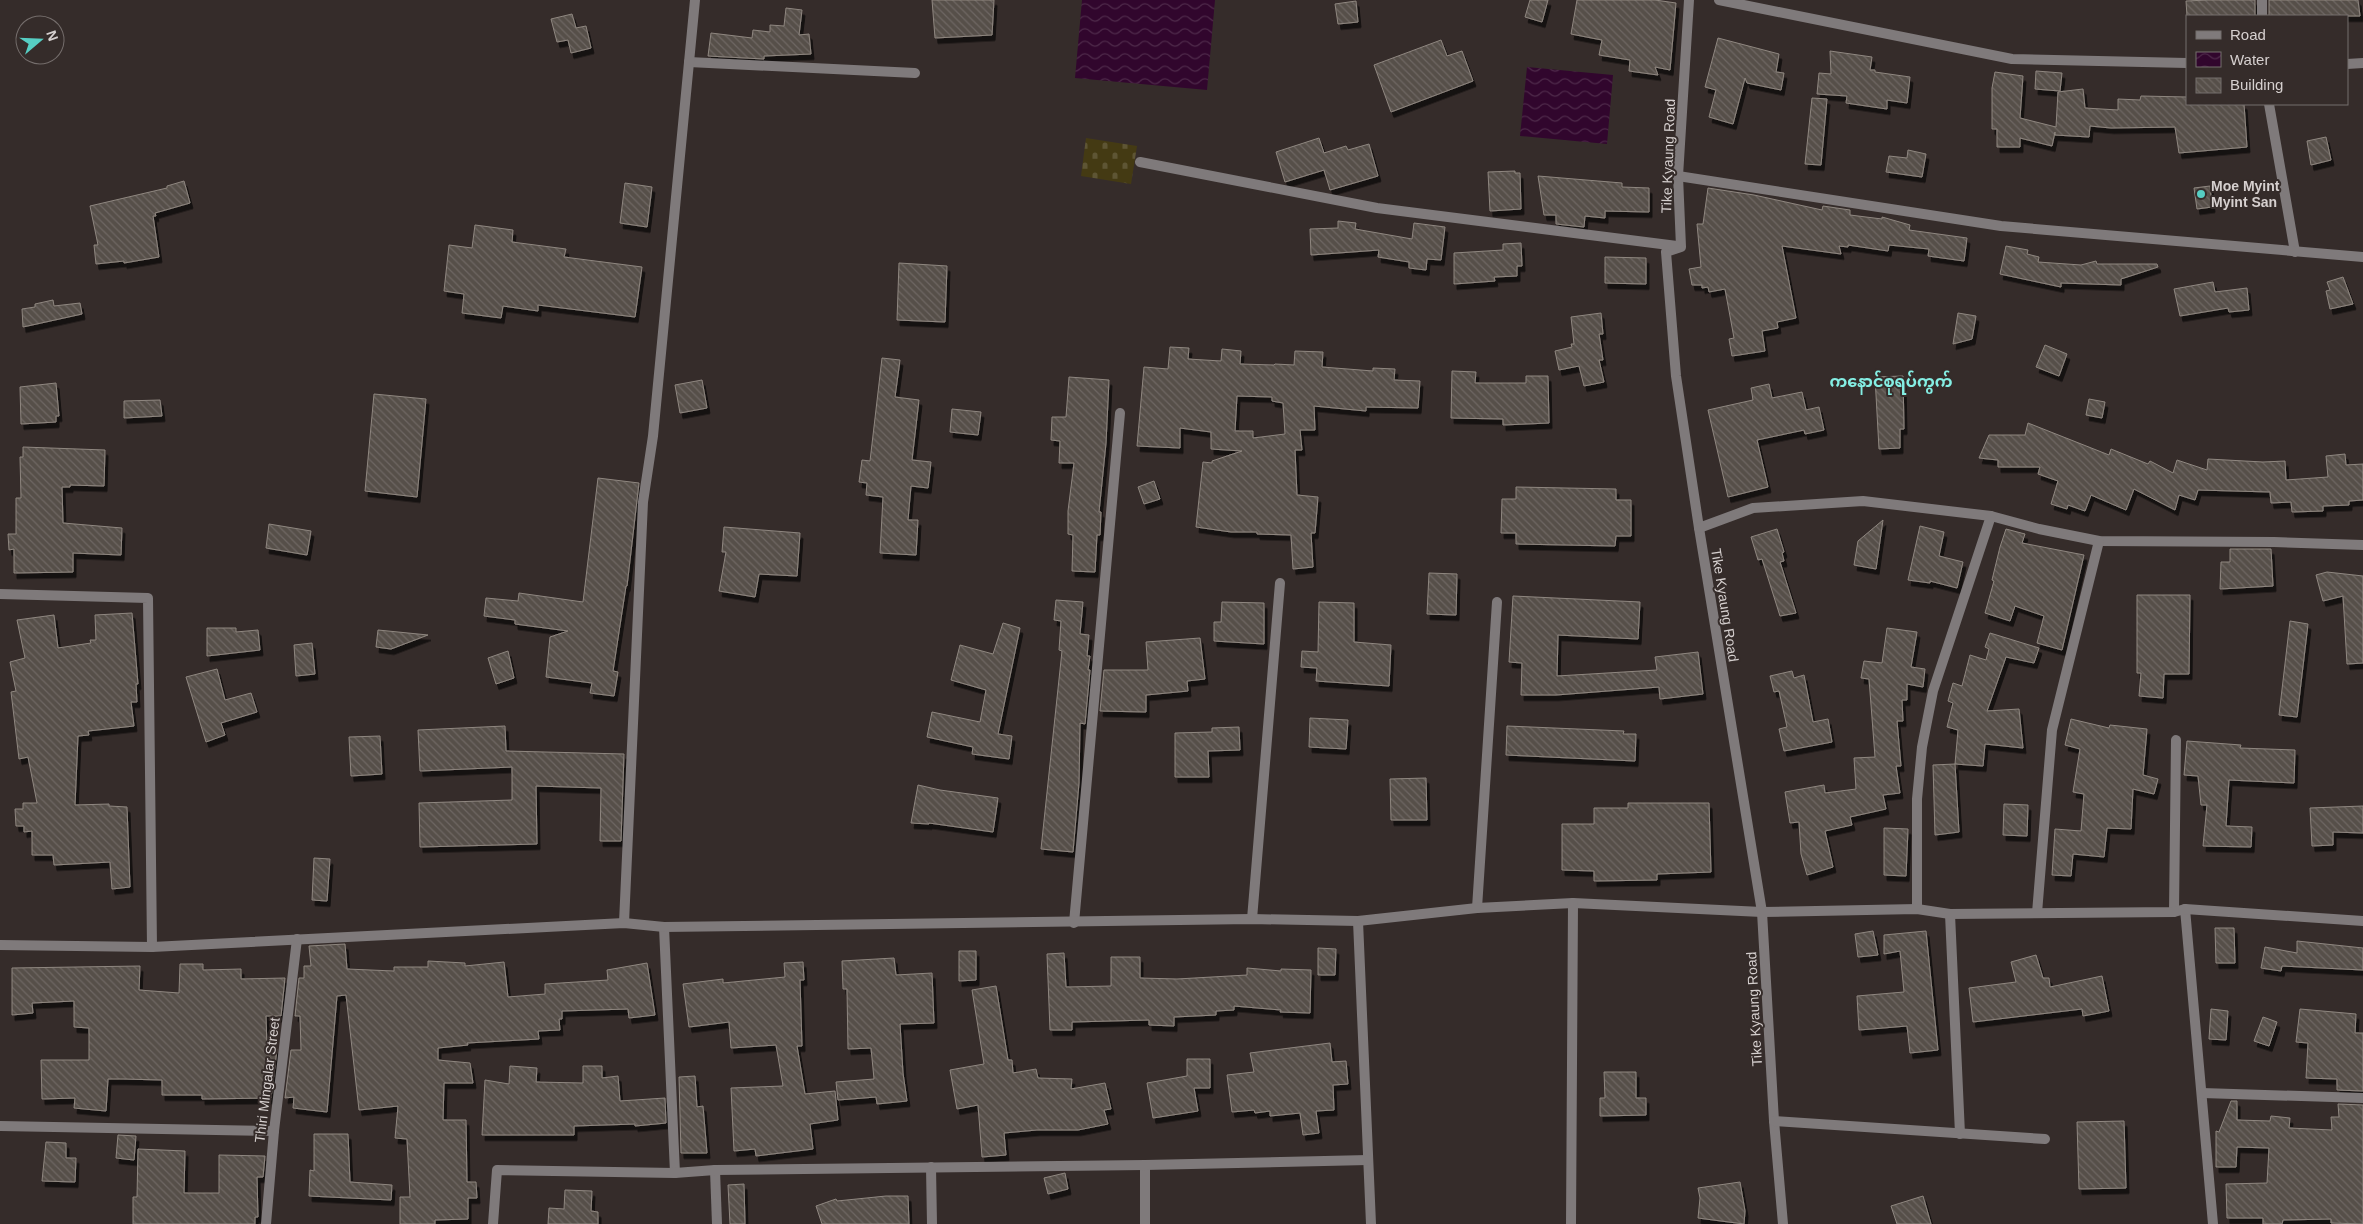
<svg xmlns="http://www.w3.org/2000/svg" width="2363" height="1224" font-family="Arial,'Noto Sans Myanmar',sans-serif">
  <defs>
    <pattern id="cemetery-stones" width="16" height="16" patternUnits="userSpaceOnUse" patternTransform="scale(1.25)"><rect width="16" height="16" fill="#443a13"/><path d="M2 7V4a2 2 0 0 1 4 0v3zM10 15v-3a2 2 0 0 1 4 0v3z" fill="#5e5534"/></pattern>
    <pattern id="water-waves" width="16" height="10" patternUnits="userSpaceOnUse" patternTransform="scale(1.25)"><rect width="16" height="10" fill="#31062d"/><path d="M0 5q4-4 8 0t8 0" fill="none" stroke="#4e294a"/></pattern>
    <pattern id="building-back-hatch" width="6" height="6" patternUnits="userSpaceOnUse" patternTransform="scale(1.25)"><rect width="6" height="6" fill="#564f49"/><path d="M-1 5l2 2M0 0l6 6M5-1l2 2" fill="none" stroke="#6e6762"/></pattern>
    <filter id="shadow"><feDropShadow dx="3" dy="5.5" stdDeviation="0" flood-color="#0009"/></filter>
  </defs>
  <rect width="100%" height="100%" fill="#352c2a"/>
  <path fill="url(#cemetery-stones)" d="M1086,138L1137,146L1131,184L1081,176Z"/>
  <g fill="url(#water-waves)">
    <path d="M1082,0H1215L1207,90L1075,78Z"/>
    <path d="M1527,67L1613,75L1607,144L1520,136Z"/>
  </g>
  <g fill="url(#building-back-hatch)" stroke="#8f8780" fill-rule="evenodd" filter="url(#shadow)">
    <path d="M932,0H994L992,35L935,38Z"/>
    <path d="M1530,0H1548L1542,22L1525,17Z"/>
    <path d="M1577,0H1655L1676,3L1670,70L1655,67L1658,75L1629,71L1630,60L1599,55L1602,40L1571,34Z"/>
    <path d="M2208,0H2255V16H2187L2186,1Z"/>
    <path d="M2269,0H2358L2360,16H2269Z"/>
    <path d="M1356,1L1358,22L1338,24L1335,4Z"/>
    <path d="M786,8L802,10L799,35L809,34L811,54L764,56V59L708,56L711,33L752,38L753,30L770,32V25L784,26Z"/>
    <path d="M572,14L576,28L586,26L591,48L571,53L568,40L557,42L551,19Z"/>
    <path d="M1718,38L1779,54L1776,72L1784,73L1781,90L1747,83L1745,78L1733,124L1709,117L1716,90L1705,87Z"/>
    <path d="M1441,40L1447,56L1462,51L1473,81L1391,112L1374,65Z"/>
    <path d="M1830,51L1872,57L1870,70H1875V72L1910,77L1907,103L1887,100V109L1846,103L1847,96L1817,94L1819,73L1831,74Z"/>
    <path d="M2036,71L2062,73L2060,91L2035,89Z"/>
    <path d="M1995,72L2023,76L2020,118L2056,127L2058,92L2083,89L2085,108L2118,110V99L2140,100L2141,96L2187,97V104H2244L2247,147L2179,153L2175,127L2111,128L2090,126L2089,137L2055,135V132L2052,146L2020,138V147H1997V129H1992V88Z"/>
    <path d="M1812,98L1827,99L1821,165L1805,164Z"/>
    <path d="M2326,137L2331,160L2311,165L2307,141Z"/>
    <path d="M1319,138L1324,153L1346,146L1348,150L1369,144L1378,176L1330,190L1324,170L1285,182L1276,152Z"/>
    <path d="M1908,150L1926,154L1922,177L1886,172L1889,156L1907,158Z"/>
    <path d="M1515,171V173H1520L1521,209L1490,211L1488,172Z"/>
    <path d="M1538,176L1622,183V187L1649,188V212L1605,211V218L1585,216L1584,227L1556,224V215H1544Z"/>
    <path d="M184,181L190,203L155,213L156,216H153L159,257L124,263V261L96,264L94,245H98L90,206L167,188V186Z"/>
    <path d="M625,183L652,187L647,227L620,223Z"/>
    <path d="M2210,186L2212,207L2197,209L2194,188Z"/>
    <path d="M1708,188L1754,195L1822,210L1823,206L1850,210V215L1882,219V217L1910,225L1909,230L1967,238L1964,261L1928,256L1929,249L1889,245L1888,251L1848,245V247L1839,246L1841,254L1782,246L1796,318L1777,322L1778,328L1762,331L1765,351L1732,356L1729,339L1734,338L1725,289L1709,292L1708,287L1702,288V285H1692L1689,269L1701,267L1697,224H1703Z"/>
    <path d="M1338,221L1356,223L1355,229L1412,239L1414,223L1445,227L1441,260L1427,259L1426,270L1409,268V262L1378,257L1379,250L1311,255L1310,229L1338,228Z"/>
    <path d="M475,225L513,230L512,242L566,249L564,257L642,267L635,317L538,305V311L503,306L501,318L462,313L464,294L444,291L449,245L472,248Z"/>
    <path d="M1521,243L1522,266H1517V276L1494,277L1495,281L1454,284V253L1503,250V244Z"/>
    <path d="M2006,246L2028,250L2027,254L2039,257L2038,262L2081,265L2096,261L2097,264H2157L2158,267L2121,279V285L2061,283V287L2000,274Z"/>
    <path d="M1605,257L1646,258V284L1605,283Z"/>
    <path d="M899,263L947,266L945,322L897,320Z"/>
    <path d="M2343,277L2353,304L2330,309L2326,291L2330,290L2327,282Z"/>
    <path d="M2213,282L2215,292L2247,288L2249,310L2229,312L2228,308L2180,316L2174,289Z"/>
    <path d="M53,300L54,306L80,303L82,314L23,327L22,309L35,307V304Z"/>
    <path d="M1601,313L1603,334H1599L1603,360H1599L1604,382L1584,386L1579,366L1559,370L1555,351L1572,347L1571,344H1574L1571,317Z"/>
    <path d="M1958,313L1976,316L1972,339L1953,344Z"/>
    <path d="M2045,345L2067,354L2059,376L2036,367Z"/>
    <path d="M1170,347L1189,348L1188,359L1221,361L1222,349L1241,351L1240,364L1274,365L1275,364L1294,365L1295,351L1323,352L1322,367L1373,371V368L1395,369L1394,380L1420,381L1418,408L1366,407V411L1314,406L1315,430H1300L1302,450H1295L1297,495L1318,497L1315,533H1311L1313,567L1293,569L1291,535L1257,534V532H1231L1196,527L1203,462L1212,463V461L1242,451L1211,449V432L1180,428V448L1137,446L1144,367L1168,369ZM1237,396L1272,397V401L1283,403L1285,434L1253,438V431H1235Z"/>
    <path d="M882,358L900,360L895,397L919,400L912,460L931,462L928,488L911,486L908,520H918L916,555L880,553L883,497L866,495L867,483L859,482L862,460L870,461Z"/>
    <path d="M1452,371L1476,372L1475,383H1526V376H1548L1549,423L1503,425V419L1451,418Z"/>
    <path d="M1903,376L1904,429H1900V448L1879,449L1875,377Z"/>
    <path d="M1069,377L1109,380L1106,443L1099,512H1101L1100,535H1097L1095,572L1072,571L1073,535L1068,534V511L1074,463H1059L1060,441L1051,440L1052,417H1066Z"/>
    <path d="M702,380L707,408L680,413L675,385Z"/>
    <path d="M56,383L59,416H56V422L21,424L20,387Z"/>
    <path d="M1769,384L1772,398L1802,392L1806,410L1819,407L1824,430L1805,434L1804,430L1757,440L1768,487L1728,497L1708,410L1753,400L1751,388Z"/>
    <path d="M374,394L426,399L417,497L365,491Z"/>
    <path d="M2089,399L2105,402L2102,418L2086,415Z"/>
    <path d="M160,400L162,416L124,418V401Z"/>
    <path d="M952,409L981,412L978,435L950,432Z"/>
    <path d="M2028,423L2109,455L2111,449L2148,464L2150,461L2173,473L2177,460L2207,470L2208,459L2263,462L2285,461L2286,480L2328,477L2326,456L2345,454L2346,465L2363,464V500L2349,501V505L2323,506V511L2292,512L2291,502L2271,503L2270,492L2198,490L2195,500L2179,495L2175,510L2134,489L2126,510L2091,495L2085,511L2068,505L2067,509L2051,504L2058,481L2038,474L2040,467H1998V460L1979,458L1989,435H2025Z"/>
    <path d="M23,447L105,450L104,486L70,485V487H62L63,523L122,528L121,555L73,553V572L14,573V549L9,550L8,534H16V498H21L20,457H23Z"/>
    <path d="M598,478L639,483L627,586H626L613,671L618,672L614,696L590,693L592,683L546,677L550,637L568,631L515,624V620L484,616L486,598L518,601L519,593L583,602Z"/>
    <path d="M1154,481L1160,499L1144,504L1138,487Z"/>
    <path d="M1516,487L1616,489V500H1631V536H1616L1615,546L1516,544V533H1501L1502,499H1516Z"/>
    <path d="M1883,520L1876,569L1854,565L1858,541Z"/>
    <path d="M269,524L311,531L307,555L266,548Z"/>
    <path d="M1920,526L1944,532L1939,556L1963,562L1957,588L1930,581V583L1908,580Z"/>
    <path d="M724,527L800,533L797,576L759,574L755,597L719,591L726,552H722Z"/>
    <path d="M1777,529L1784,552L1782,553L1784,561L1780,562L1796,613L1780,616L1762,559L1758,560L1751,537Z"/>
    <path d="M2006,529L2025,534L2022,543L2084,555L2062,650L2037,643L2044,616L2015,606L2010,621L1985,613L1994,581L1992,580L2000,547Z"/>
    <path d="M2230,549H2271L2273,586L2220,589L2221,562H2230Z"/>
    <path d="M2327,572L2363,576V663L2347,664L2343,596L2323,601L2316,575Z"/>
    <path d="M1429,573L1457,574L1456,615L1427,614Z"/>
    <path d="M2137,595H2190L2189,674H2164L2163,698L2139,696L2141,673H2137Z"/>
    <path d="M1513,596L1640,602L1638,639L1558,635L1557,676L1657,670L1655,657L1698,652L1703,694L1660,699L1659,687L1556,695H1521L1522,663L1509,662Z"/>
    <path d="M1056,600L1083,602L1080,634L1089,635L1087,656H1090L1088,670H1090L1085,724L1080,723L1079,783L1073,852L1041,849L1062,651L1059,650L1061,621L1054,620Z"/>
    <path d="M1222,602L1264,603V644L1214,641V622H1221Z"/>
    <path d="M1319,602L1354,603V642L1391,645L1389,686L1316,681L1317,668L1301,667L1302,651L1318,652Z"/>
    <path d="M132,613L138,684H136L137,702H131L134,726L88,731L89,735L78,736L75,805L109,804V806L127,807L130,887L112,889L110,862L54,865L53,855H32V831L24,832V826H16L15,809H23V803H37L28,757L19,759L11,692L16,691L10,662L25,658L17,620L54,615L58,648L91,643L90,640H96L95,615Z"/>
    <path d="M2290,621L2308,624L2297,717L2279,715Z"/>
    <path d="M1003,623L1020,628L998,734L1012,736L1009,759L972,754L973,747L927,737L932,712L980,722L986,690L951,680L960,645L993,654Z"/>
    <path d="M207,628H236V632L258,630L260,650L207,656Z"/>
    <path d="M1887,628L1917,632L1911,667L1925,669L1923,687L1907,684V700H1902L1903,721H1897L1901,766H1896L1900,793L1883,795L1886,809L1850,817L1852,825L1825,831L1833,867L1807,875L1801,854L1799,822L1790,823L1785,792L1824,785L1825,793L1856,789L1854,758L1875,757L1869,679L1861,678L1864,661L1882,663Z"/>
    <path d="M378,630L428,635L391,649L376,647Z"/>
    <path d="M1990,633L2039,648L2034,663L2006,657L1987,711L2019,709L2023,748L1985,744L1983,766L1955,764L1958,730L1947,727L1953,703L1948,701L1953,683L1962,686L1970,655L1986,660L1989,649L1985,647Z"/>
    <path d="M1200,638L1205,679L1187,681L1188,691L1146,695V712L1100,711L1104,670H1148L1146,642Z"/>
    <path d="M312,643L315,674L296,676L294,645Z"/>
    <path d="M508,651L514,678L496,684L488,658Z"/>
    <path d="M217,669L225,700L251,693L257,712L221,723L225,735L206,742L186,677Z"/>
    <path d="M1792,671L1794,678L1804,675L1813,722L1828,719L1832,742L1784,751L1779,729L1787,727L1779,691L1774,692L1770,676Z"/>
    <path d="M1310,718L1348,720L1346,749L1309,747Z"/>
    <path d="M2071,719L2109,728L2110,725L2147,729L2143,775L2158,779L2154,794L2133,789L2131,829L2107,828L2104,857L2073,854L2071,876L2052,875L2055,829L2081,831L2084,794L2073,792L2080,749L2065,745Z"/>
    <path d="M505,726L506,751L624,754L621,841H600L601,788L536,786L537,844L420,847L419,803L512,800V767L420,771L418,730Z"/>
    <path d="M1507,726L1624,731L1623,734H1636L1635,761L1506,755Z"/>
    <path d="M1239,727L1240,750L1208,751L1209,777H1175V733L1212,732V728Z"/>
    <path d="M380,736L382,774L351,776L349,737Z"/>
    <path d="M2187,741L2241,745L2240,748L2295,750L2294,783L2229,780L2226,826L2252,827L2251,847L2203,846L2207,805H2201L2198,776L2184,775Z"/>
    <path d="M1955,764L1959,832L1935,835L1933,765Z"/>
    <path d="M1426,778L1427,820H1391L1390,779Z"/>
    <path d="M918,785L940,790L998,798L993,832L929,823V824L911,823Z"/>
    <path d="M1628,803H1709L1711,872L1657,874V880L1594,881V871L1562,870V824H1594V808H1628Z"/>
    <path d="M2004,804L2028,805L2027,836L2003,835Z"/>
    <path d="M2363,806V833L2333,832V845L2312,846L2310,808Z"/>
    <path d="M1884,828L1908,829L1906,876L1884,875Z"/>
    <path d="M314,858L330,859L327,901L312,900Z"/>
    <path d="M2215,928H2234L2235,963H2216Z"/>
    <path d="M1873,931L1878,955L1858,957L1855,934Z"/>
    <path d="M1926,931L1938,1050L1910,1053L1907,1026L1859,1030L1857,996L1904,992L1900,951L1884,954V935Z"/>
    <path d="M2297,941L2363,948V970L2282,966L2281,971L2261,968L2265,947L2297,953Z"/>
    <path d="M345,944L347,969L394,971V967H428V961L465,963V966L504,962L508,997L545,994V984L608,980L607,970L647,963L655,1015L629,1018L628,1009L562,1011V1019H559L560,1030L538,1031L539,1039L467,1043L468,1045L438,1048V1060L470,1063L473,1083H444L443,1120H466L467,1182H476L477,1198H468V1219L435,1220V1224H400V1197H410L407,1139L395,1138L398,1106L359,1110L346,995L337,996L327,1112L293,1108L294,1097L285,1098L291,1050H301L300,1016H295L299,978H304V966H311L309,946Z"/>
    <path d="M1318,948L1336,949L1335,975H1318Z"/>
    <path d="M959,951H976V980L959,981Z"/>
    <path d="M1064,953L1066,987L1111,986V957H1140V978L1177,979L1247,975V968L1281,971V969L1311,970L1310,1013L1280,1012L1281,1010L1234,1006V1010L1216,1011V1015L1174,1017V1026L1149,1025V1020L1072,1022V1030H1050L1047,954Z"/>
    <path d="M2036,955L2043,978H2049L2050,987L2102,976L2109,1011L2083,1016L2082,1009L1973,1022L1969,988L2016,982L2011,962Z"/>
    <path d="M894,958L896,975L932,973L934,1023L900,1024L903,1073L907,1101L877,1104L876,1097L838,1100L836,1082L874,1079L871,1048L848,1049L847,989H843L842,961Z"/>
    <path d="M803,962L804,980H800L802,1046H797L805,1094L835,1091L838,1120L810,1124L813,1149L756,1156L755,1149L734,1151L731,1088L783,1086L776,1045L731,1048L729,1022L689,1027L683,984L723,979V983L785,977L784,963Z"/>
    <path d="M180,964H203V970L241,969V979L285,978L281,1016H266L267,1048L277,1049L271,1098L202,1099V1095H162V1080L123,1079H108L106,1111L74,1108L75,1098L42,1099L41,1060H89V1028L74,1027V1001L32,1003L33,1013L12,1015V968L140,966L139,990L179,993Z"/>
    <path d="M996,986L1008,1060H1012L1013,1073L1036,1069L1038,1078L1072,1079L1071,1089L1105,1083L1111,1109L1104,1110L1108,1124L1078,1130H1037L1004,1133L1006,1155L982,1157L978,1105L957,1109L950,1070L984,1064L972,990Z"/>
    <path d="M2211,1009L2228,1011L2226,1040L2209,1039Z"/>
    <path d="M2300,1009L2356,1014L2355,1033H2363V1091L2337,1090V1079L2306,1078L2308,1043L2296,1042Z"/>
    <path d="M2263,1017L2277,1022L2269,1046L2254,1041Z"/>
    <path d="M1330,1043L1332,1062L1346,1061L1348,1084L1333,1085L1334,1110L1316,1111L1319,1133L1303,1135L1300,1113L1270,1116V1111L1255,1113L1254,1110L1232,1112L1227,1075L1254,1072L1250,1053Z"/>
    <path d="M1187,1059H1210V1088H1194L1198,1111L1153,1118L1147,1083L1187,1076Z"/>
    <path d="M510,1066L537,1068L536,1082L583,1083V1066H602V1078L618,1076L620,1101L665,1098L666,1123L635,1126V1124L574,1126V1135H482L485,1080L509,1084Z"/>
    <path d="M1604,1072H1636V1098H1646V1115L1600,1116V1098H1605Z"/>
    <path d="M695,1076L697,1107L703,1106L707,1153H681L679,1077Z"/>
    <path d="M2231,1101H2237V1120L2270,1121L2271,1116L2290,1118L2289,1128L2332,1130L2331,1117H2339L2338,1104L2363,1105V1224L2331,1223V1219L2283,1220L2282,1224H2263V1218H2227L2226,1184L2267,1183L2269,1148L2237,1147L2236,1167H2216V1131L2219,1132Z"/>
    <path d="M2124,1121L2126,1188L2079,1189L2077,1122Z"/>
    <path d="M314,1134H348L350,1182L392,1185L391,1200L309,1196L310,1170L314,1171Z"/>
    <path d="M118,1135L136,1136L134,1160L116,1158Z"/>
    <path d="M46,1142L66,1143V1158H76L75,1182L42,1181Z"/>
    <path d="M138,1149L185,1151L184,1193H219V1155L265,1156L263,1177H257L258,1217H255V1224H133V1197H137Z"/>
    <path d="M1065,1173L1068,1189L1048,1194L1044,1178Z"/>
    <path d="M1740,1182L1745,1211L1744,1224L1698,1218L1700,1198L1698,1188Z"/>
    <path d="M744,1184L745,1224H730L728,1185Z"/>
    <path d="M565,1190L592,1191L591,1211L598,1212V1224H548L549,1208L564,1209Z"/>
    <path d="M886,1196H908L909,1224H822L816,1206L836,1199L837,1201Z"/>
    <path d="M1923,1196L1931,1224H1897L1891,1206Z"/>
  </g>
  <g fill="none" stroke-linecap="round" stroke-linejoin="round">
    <g stroke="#7f7a7b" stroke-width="10">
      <path d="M1689,0L1678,176L1681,247L1666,252L1676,376L1699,528L1762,912L1774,1121L1783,1224"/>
      <path d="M1719,0L2012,59L2187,63"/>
      <path d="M2262,0V16"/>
      <path d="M689,62L915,73"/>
      <path d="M2347,64L2363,63"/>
      <path d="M2269,104L2295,252"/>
      <path d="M1140,162L1377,208L1677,246"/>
      <path d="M1678,176L2001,226L2363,257"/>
      <path d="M1699,528L1753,508L1863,501L1991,516L2039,529L2099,541L2274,542L2363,545"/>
      <path d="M0,594L148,598L152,947"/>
      <path d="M1477,908L1497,602"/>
      <path d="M1917,909V799L1922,747L1933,691L1991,516"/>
      <path d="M2185,909L2213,1224"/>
      <path d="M2174,912L2176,740"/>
      <path d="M2037,913L2052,730L2099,541"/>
      <path d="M1950,914L1960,1134"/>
      <path d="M1252,919L1280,583"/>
      <path d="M1358,921L1371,1224"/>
      <path d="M624,923L643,502L653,436L695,0"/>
      <path d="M1074,923L1120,413"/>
      <path d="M664,927L675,1173"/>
      <path d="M0,945L152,947L624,923L664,927L1252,919L1358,921L1477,908L1573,903L1762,912L1917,909L1950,914L2174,912L2185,909L2363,921"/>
      <path d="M2202,1093L2363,1098"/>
      <path d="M1774,1121L2045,1139"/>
      <path d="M0,1126L274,1131"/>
      <path d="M1145,1165V1224"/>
      <path d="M931,1167L932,1224"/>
      <path d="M715,1170L717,1224"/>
      <path d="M266,1224L274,1131L297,939"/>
      <path d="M493,1224L497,1170L675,1173L715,1170L1145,1165L1368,1160"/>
      <path d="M1571,1224L1573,903"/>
    </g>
  </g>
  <circle fill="#56cec3" stroke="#352c2a" stroke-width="2" cx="2201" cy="194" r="5"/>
  <g text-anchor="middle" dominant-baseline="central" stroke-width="4" stroke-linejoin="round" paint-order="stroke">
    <g font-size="14" fill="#d6d0cf" stroke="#352c2a">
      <text transform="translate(1668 156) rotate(-88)">Tike Kyaung Road</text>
      <text transform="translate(1725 605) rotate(81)">Tike Kyaung Road</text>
      <text transform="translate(1754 1009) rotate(-93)">Tike Kyaung Road</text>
      <text transform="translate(267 1080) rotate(-83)">Thiri Mingalar Street</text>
    </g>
    <g font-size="14" font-weight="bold" fill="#d6d0cf" stroke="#352c2a" text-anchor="start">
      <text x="2211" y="186">Moe Myint<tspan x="2211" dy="16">Myint San</tspan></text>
    </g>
    <g font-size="16" font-weight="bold" fill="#84eee3" stroke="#352c2a">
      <text x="1891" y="381">ကနောင်စုရပ်ကွက်</text>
    </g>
  </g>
  <rect x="2186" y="15" width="162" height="90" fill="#352c2a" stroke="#756e6c"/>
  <rect x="2196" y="31" width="25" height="8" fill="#7f7a7b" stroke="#756e6c"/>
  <text x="2230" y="40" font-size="15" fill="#d6d0cf">Road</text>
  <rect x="2196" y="52" width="25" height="15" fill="url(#water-waves)" stroke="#756e6c"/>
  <text x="2230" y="65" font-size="15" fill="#d6d0cf">Water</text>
  <rect x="2196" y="78" width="25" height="15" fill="url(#building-back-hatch)" stroke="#756e6c"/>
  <text x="2230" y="90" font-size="15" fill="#d6d0cf">Building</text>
  <g transform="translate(40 40) rotate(71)"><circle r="24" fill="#352c2a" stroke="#756e6c"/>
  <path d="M0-4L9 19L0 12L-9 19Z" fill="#56cec3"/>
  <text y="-8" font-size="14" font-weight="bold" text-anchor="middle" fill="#d6d0cf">N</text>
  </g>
</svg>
